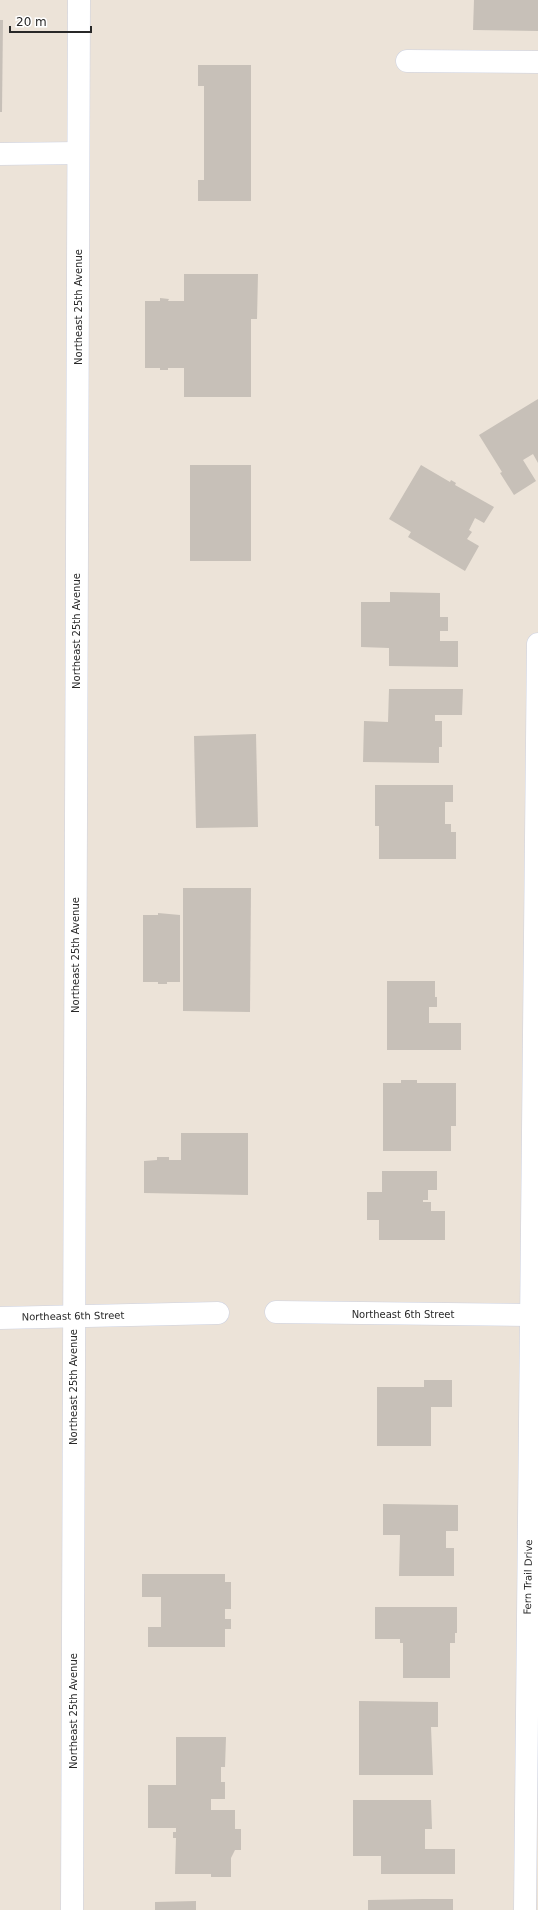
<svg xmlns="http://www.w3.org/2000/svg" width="538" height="1910" font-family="'DejaVu Sans',sans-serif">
  <rect width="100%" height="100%" fill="#ece3d8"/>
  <g fill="#c7c0b8">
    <path d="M474,0H538V31L473,30Z"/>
    <path d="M0,20H3L2,112H0Z"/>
    <path d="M198,65H251V201H198V180H204V86H198Z"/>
    <path d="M184,274H258L257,319H251V397H184V368H168V370H160V368H145V301H160V298L169,299L168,301H184Z"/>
    <path d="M538,399V463L533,454L523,460L536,481L514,495L500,473L502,472L479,435Z"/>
    <rect x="190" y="465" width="61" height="96"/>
    <path d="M421,465L450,482L451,480L456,483L455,485L494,507L484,523L475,518L469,530L472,532L467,539L479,546L465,571L408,537L411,532L389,519Z"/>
    <path d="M390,592L440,593V617H448V631H440V641H458V667L389,666V648L361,647V602H390Z"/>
    <path d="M389,689H463L462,715H435V721H442V747H439V763L363,762L364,721L388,722Z"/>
    <path d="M256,734L258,827L196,828L194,736Z"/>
    <path d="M375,785H453V802H445V824H451V832H456V859H379V826H375Z"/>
    <path d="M183,888H251L250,1012L183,1011Z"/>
    <path d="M158,913L180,915V982H167V984H158V982H143V915H158Z"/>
    <path d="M387,981H435V997H437V1007H429V1023H461V1050H387Z"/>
    <path d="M401,1080H417V1083H456V1126H451V1151H383V1083H401Z"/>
    <path d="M181,1133H248V1195L144,1193V1161L157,1160V1157H169V1160H181Z"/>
    <path d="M382,1171H437V1190H428V1200H423V1202H431V1211H445V1240H379V1220H367V1192H382Z"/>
    <path d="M424,1380H452V1407H431V1446H377V1387H424Z"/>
    <path d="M383,1504L458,1505V1531H446V1548H454V1576H399L400,1535H383Z"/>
    <path d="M142,1574H225V1582H231V1609H225V1619H231V1629H225V1647H148V1627H161V1597H142Z"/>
    <path d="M375,1607H457V1633H455V1643H450V1678H403V1643H400V1639H375Z"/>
    <path d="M359,1701L438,1702V1727H431L433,1775H359Z"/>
    <path d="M176,1737H226L225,1767H221V1782H225V1799H211V1810H235V1829H241V1850H235L231,1858V1877H211V1874H175L176,1838H173V1832H176V1828H148V1785H176Z"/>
    <path d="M353,1800H431L432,1829H425V1849H455V1874H381V1856H353Z"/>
    <path d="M423,1899H453V1910H368V1900Z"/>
    <path d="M196,1901V1910H155V1902Z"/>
  </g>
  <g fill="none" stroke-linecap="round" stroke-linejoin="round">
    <defs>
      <g id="minor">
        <path d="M407,61L538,62"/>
        <path d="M0,154L78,153"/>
        <path d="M276,1312L531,1315"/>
        <path d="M0,1318L218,1313"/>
        <path d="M72,1910L79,0"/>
        <path d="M525,1910L538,644"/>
      </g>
    </defs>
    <use href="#minor" stroke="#cdd2e2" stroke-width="23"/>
    <use href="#minor" stroke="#fff" stroke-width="22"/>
  </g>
  <g text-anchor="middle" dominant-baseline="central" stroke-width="3" stroke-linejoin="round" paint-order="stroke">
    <g font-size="10" fill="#282828" stroke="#fff">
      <text transform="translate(78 307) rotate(-90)">Northeast 25th Avenue</text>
      <text transform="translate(76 631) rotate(-90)">Northeast 25th Avenue</text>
      <text transform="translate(75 955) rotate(-90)">Northeast 25th Avenue</text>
      <text x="403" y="1314">Northeast 6th Street</text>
      <text transform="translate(73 1316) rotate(-1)">Northeast 6th Street</text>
      <text transform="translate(73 1387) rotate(-90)">Northeast 25th Avenue</text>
      <text transform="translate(528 1577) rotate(-89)">Fern Trail Drive</text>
      <text transform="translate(73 1711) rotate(-90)">Northeast 25th Avenue</text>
    </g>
  </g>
  <path d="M10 26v6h81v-6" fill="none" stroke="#282828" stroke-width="2"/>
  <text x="16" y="26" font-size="12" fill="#282828" stroke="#ffffff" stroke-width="3" paint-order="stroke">20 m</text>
</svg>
